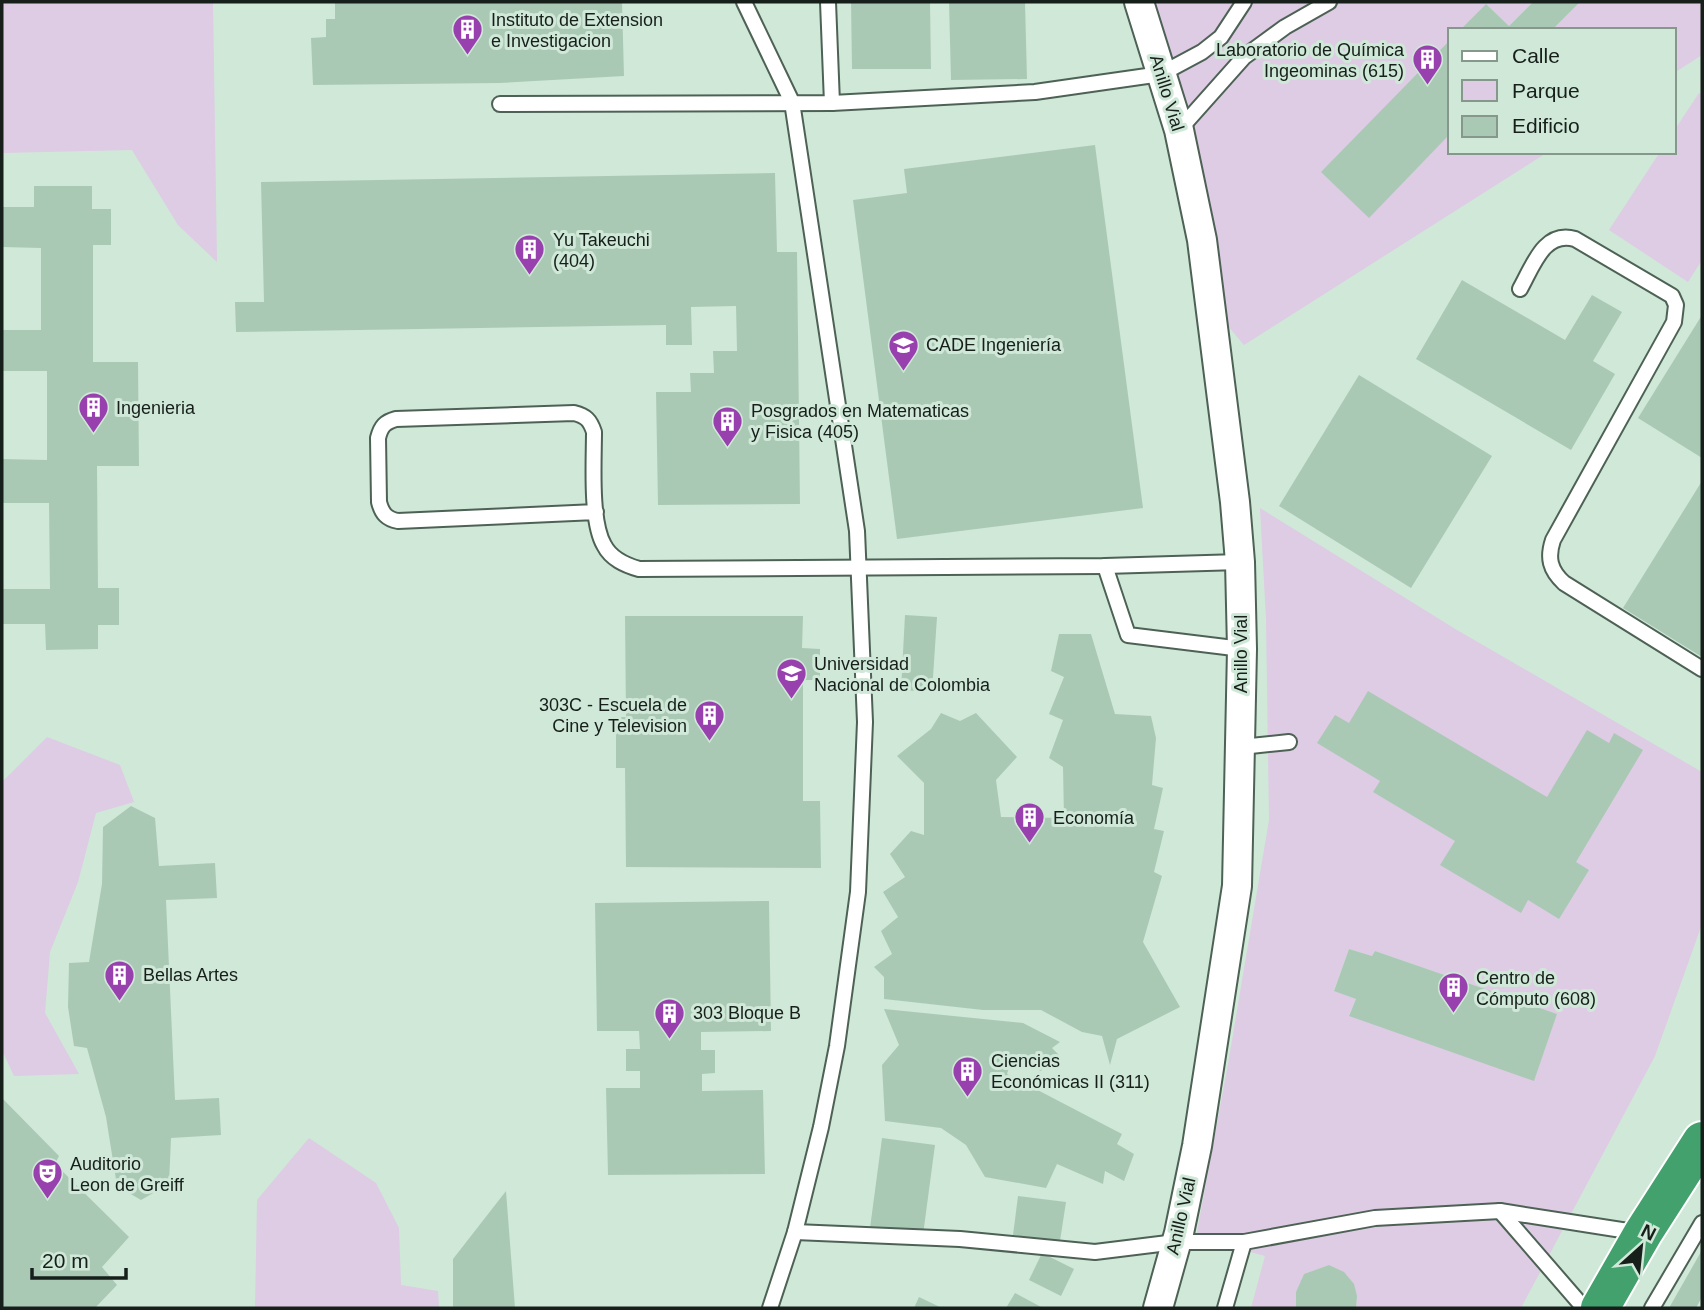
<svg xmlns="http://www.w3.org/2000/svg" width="1704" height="1310" font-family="Arial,sans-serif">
  <rect width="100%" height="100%" fill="#d0e8d8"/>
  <g fill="#decbe4" fill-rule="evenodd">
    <path d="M2,2H213L217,262L178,225L132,150L2,153Z"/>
    <path d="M1155,2H1533L1509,26L1486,4L1460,30H1450V40L1322,172L1369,217L1450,134V152H1548L1244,345L1222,319L1192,150L1168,44Z"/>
    <path d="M1580,2H1702V55L1674,73V30H1552Z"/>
    <path d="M1699,93L1702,95V260L1688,282L1609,230L1660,152H1674V131Z"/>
    <path d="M1260,508L1457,630L1702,772V924L1655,1056L1521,1308H1356C1358,1285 1350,1274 1329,1265L1304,1274L1296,1292V1308H1251L1265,1256L1196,1237L1228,1064L1269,820L1266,619ZM1349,949L1372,956L1375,951L1557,1014L1534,1080L1349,1015L1356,999L1334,990Z"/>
    <path d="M47,737L120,765L134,802L96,813L78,882L50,952L45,1013L79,1074L14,1076L2,1050V782Z"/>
    <path d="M309,1138L376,1183L399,1228L401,1285L438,1291L439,1308H255L257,1200Z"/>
  </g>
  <g fill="#aac9b5">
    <path d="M335,2H622L624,76L499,83L313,85L311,38L326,37V19H335Z"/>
    <path d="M851,2H930L931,69H852Z"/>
    <path d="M949,2H1025L1027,79L951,80Z"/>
    <path d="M1533,2H1580L1552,30H1460L1486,4L1509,26Z"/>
    <path d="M1450,40V134L1369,218L1321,172Z"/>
    <path d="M1095,145L1143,508L897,539L853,200L907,193L904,169Z"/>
    <path d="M775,173L777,252H797L800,504L658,505L656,392H691L690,373H714L713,351H737L736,306L691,307L692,345H666V325L236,332L235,302H264L261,182Z"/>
    <path d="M34,186H92V209H111V245H93V362H138L139,466H97L98,588H119V625H98V649L46,650L45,624H2V589H50L49,503H2V459L47,460V371H2V330H41V248L2,247V207H34Z"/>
    <path d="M1462,280L1565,340L1592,295L1622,312L1593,361L1615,374L1571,450L1416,359Z"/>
    <path d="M1702,315V458L1638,418Z"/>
    <path d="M1359,375L1492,456L1411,588L1279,506Z"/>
    <path d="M1702,481V657L1623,608Z"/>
    <path d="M905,615L937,617L932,692L901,690Z"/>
    <path d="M625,616H803L802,648L820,649V680H803V801H820L821,868L626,867L625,768H616V717H626Z"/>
    <path d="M1059,634H1091L1115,714L1151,716L1156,738L1152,785L1163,788L1154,829L1164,831L1154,872L1162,876L1143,942L1180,1007L1117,1039L1110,1065L1102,1036L1082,1032L1041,1010H983L884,999V977L874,967L892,954L881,931L898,917L883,892L905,877L890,854L911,831L924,835V783L897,756L931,729L941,713L960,721L976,713L1017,757L996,780L1001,817L1064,818L1063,767L1049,758L1063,720L1049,714L1064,677L1051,671Z"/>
    <path d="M1368,691L1547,797L1587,730L1609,743L1614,733L1643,750L1576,862L1589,870L1559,919L1528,900L1521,913L1440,865L1455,841L1373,792L1380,781L1317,743L1335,715L1349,723Z"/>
    <path d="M131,806L155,818L159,866L215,863L217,898L166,900L175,1100L219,1098L221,1135L171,1138L169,1184L141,1200L117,1186L106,1117L87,1048L74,1046L68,1007L69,963L89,962L102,884L103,827Z"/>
    <path d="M769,901L771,1031L701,1032V1050H715V1073L702,1074V1091L763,1090L765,1174L608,1175L606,1088H640V1071H626V1049H640L639,1031H597L595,903Z"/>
    <path d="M1349,949L1372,956L1375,951L1557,1014L1534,1081L1349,1016L1356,999L1334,991Z"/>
    <path d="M884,1009L1023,1023L1060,1042L1052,1048L1059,1055L1053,1064L1047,1062L1041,1071L1012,1057L1007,1074L1122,1134L1117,1144L1134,1154L1124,1181L1105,1171L1103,1184L1057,1164L1046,1188L985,1177L966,1145L941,1128L885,1121L882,1065L899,1045Z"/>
    <path d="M2,1098L59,1156L55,1164L129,1237L102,1267L117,1285L95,1308H2Z"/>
    <path d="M882,1138L935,1145L923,1235L870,1228Z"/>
    <path d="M506,1191L515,1308H453V1259Z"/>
    <path d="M1018,1196L1066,1202L1060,1241L1013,1235Z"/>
    <path d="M1702,1250V1297L1696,1308H1669Z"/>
    <path d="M1042,1253L1074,1269L1061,1296L1029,1280Z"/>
    <path d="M1329,1265L1344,1272L1354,1284L1357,1296L1356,1308H1296V1292L1304,1274Z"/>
    <path d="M1015,1293L1043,1308H1006Z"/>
    <path d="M919,1297L942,1308H914Z"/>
  </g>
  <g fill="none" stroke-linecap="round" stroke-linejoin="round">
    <defs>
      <g id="lane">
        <path d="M744,2L792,102L857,531L865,722L858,892L837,1046L821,1127L795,1232L770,1308"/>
        <path d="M828,2L832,103"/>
        <path d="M500,104L832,103L1035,92L1161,74L1202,52L1221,37L1244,2"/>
        <path d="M1179,130L1244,57L1285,27L1329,2"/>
        <path d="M1520,289C1533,266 1544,230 1575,239L1672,296L1676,305L1674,322L1553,540C1547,558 1550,570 1564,583L1702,669"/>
        <path d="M596,512L398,521C387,519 382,514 379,502L378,438C381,426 385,422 396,419L574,413C586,416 590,420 594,432C594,460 590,521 604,545C611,559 625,565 639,569L1105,566L1240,562"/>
        <path d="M1105,566L1128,635L1242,649"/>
        <path d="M1241,747L1289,742"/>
        <path d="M1500,1211L1584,1308"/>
        <path d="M795,1232L960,1239L1095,1252L1176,1242H1244L1375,1218L1500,1211L1641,1233"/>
        <path d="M1225,1308L1244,1242"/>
        <path d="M1652,1308L1702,1223"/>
      </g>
      <path id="street" d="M1139,2L1179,130L1202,240L1235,502L1240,562L1242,649L1237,886L1197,1146L1179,1233L1158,1308"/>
      <path id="highway" d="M1600,1308L1643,1233L1702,1141"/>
    </defs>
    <use href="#lane" stroke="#4d6255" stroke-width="18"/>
    <use href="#street" stroke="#4d6255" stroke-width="32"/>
    <use href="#highway" stroke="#fff" stroke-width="42"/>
    <use href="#lane" stroke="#fff" stroke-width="14"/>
    <use href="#street" stroke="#fff" stroke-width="28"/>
    <use href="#highway" stroke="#43a16e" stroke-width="38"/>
  </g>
  <defs>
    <symbol id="building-pin" viewBox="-11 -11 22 30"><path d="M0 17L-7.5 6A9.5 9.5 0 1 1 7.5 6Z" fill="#9841ae" stroke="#d0e8d8"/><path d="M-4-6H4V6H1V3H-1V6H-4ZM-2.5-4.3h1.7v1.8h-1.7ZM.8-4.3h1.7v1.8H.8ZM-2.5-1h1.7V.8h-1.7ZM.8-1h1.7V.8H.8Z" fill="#fff"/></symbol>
    <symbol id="university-pin" viewBox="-11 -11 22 30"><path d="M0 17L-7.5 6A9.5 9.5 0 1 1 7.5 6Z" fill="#9841ae" stroke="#d0e8d8"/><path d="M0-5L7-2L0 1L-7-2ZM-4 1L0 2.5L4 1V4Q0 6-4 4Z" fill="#fff"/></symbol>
    <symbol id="theatre-pin" viewBox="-11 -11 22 30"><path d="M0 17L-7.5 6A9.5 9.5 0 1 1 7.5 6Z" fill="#9841ae" stroke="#d0e8d8"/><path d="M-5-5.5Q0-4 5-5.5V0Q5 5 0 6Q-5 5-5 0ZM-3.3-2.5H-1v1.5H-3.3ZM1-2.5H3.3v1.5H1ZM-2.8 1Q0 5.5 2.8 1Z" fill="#fff"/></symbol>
  </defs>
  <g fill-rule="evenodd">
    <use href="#building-pin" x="450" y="12" width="35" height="47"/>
    <use href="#building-pin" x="1410" y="42" width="35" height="47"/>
    <use href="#building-pin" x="512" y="232" width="35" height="47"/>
    <use href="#university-pin" x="886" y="328" width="35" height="47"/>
    <use href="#building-pin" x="76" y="390" width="35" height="47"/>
    <use href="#building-pin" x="710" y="404" width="35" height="47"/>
    <use href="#university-pin" x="774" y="656" width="35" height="47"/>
    <use href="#building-pin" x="692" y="698" width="35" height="47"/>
    <use href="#building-pin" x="1012" y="800" width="35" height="47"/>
    <use href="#building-pin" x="102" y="958" width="35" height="47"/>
    <use href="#building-pin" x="1436" y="970" width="35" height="47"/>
    <use href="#building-pin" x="652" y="996" width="35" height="47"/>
    <use href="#building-pin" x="950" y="1054" width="35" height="47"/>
    <use href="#theatre-pin" x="30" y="1156" width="35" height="47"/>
  </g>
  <g text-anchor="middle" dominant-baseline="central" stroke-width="6" stroke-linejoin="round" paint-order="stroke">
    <g font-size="18" fill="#161f1a" stroke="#d0e8d8" text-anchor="start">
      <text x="491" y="20">Instituto de Extension<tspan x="491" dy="21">e Investigacion</tspan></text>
      <text x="1404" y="50" text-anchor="end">Laboratorio de Química<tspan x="1404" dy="21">Ingeominas (615)</tspan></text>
      <text x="553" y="240">Yu Takeuchi<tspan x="553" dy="21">(404)</tspan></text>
      <text x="926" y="345">CADE Ingeniería</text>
      <text x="116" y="408">Ingenieria</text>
      <text x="751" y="411">Posgrados en Matematicas<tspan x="751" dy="21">y Fisica (405)</tspan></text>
      <text x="814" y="664">Universidad<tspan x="814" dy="21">Nacional de Colombia</tspan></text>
      <text x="687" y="705" text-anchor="end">303C - Escuela de<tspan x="687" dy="21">Cine y Television</tspan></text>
      <text x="1053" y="818">Economía</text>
      <text x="143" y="975">Bellas Artes</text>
      <text x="1476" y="978">Centro de<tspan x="1476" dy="21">Cómputo (608)</tspan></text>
      <text x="693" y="1013">303 Bloque B</text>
      <text x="991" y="1061">Ciencias<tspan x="991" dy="21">Económicas II (311)</tspan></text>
      <text x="70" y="1164">Auditorio<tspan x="70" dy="21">Leon de Greiff</tspan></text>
    </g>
    <g font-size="18" fill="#161f1a" stroke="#d0e8d8">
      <text transform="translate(1167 93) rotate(73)">Anillo Vial</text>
      <text transform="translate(1241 654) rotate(-90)">Anillo Vial</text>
      <text transform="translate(1181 1216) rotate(-77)">Anillo Vial</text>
    </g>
  </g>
  <rect width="1704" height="1310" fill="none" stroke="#161f1a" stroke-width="7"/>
  <rect x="1448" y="28" width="228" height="126" fill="#d0e8d8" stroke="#86988c" stroke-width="2"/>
  <rect x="1462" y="51" width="35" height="10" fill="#ffffff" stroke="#86988c" stroke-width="2"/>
  <text x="1512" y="63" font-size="21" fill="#161f1a">Calle</text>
  <rect x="1462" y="80" width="35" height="21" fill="#decbe4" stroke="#86988c" stroke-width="2"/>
  <text x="1512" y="98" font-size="21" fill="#161f1a">Parque</text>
  <rect x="1462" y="116" width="35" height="21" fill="#aac9b5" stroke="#86988c" stroke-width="2"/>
  <text x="1512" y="133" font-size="21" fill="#161f1a">Edificio</text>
  <g transform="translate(1641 1247) rotate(27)" stroke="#d0e8d8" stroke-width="5" paint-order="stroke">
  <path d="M0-5L12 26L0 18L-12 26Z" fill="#161f1a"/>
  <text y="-10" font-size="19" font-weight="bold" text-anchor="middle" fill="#161f1a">N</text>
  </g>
  <path d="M32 1268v10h94v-10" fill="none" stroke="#161f1a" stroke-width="3.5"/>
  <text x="42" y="1268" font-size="21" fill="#161f1a" stroke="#d0e8d8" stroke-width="5" paint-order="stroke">20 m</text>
</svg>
